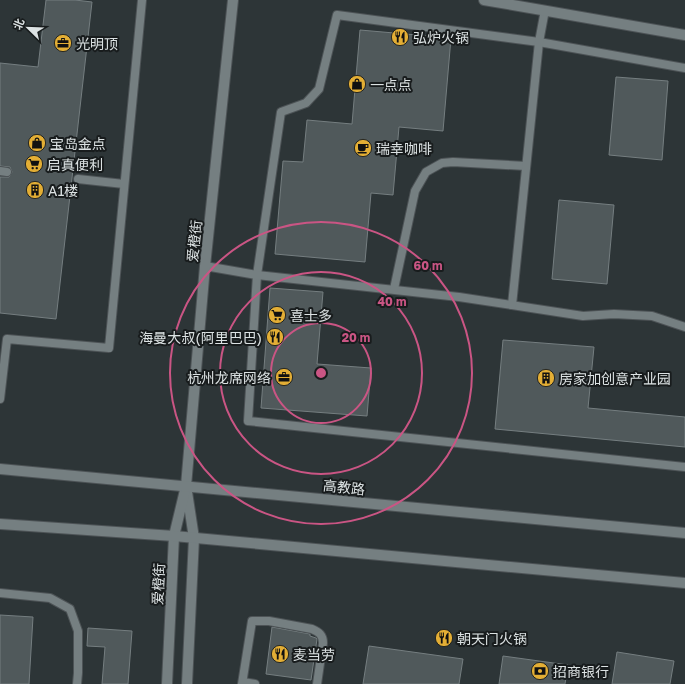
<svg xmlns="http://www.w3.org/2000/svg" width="685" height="684" font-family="'Golos Text','Noto Sans SC',sans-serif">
  <rect width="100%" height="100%" fill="#2d3537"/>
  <g fill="#50595b" stroke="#757e80">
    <path d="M46,0H75L92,2L56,319L0,313V177H9L12,172L10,167L0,166V63L38,67Z"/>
    <path d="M360,30L451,38L443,131L399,127L393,195L371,193L365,262L275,254L283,161L303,162L307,120L352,124Z"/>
    <path d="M616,77L668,81L662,160L609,155Z"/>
    <path d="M559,200L614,205L607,284L552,279Z"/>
    <path d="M270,288L323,292L317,364L371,368L367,416L261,408Z"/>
    <path d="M503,340L594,347L588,408L685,417V447L495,429Z"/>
    <path d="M0,615L33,617L29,684H0Z"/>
    <path d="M272,627L310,634V636L316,638L317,639L311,680L266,674Z"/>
    <path d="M88,628L132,631L128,684H102L105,647L87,646Z"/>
    <path d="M369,646L463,659L459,684H363Z"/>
    <path d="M617,652L674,661L670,684H612Z"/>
    <path d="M503,656L568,665L565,684H499Z"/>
  </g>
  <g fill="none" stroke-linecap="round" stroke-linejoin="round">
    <defs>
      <g id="service">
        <path d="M685,68L539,42L337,15L319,89L306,103L281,112L257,275L248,421L685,467"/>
        <path d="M0,171L7,172"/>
        <path d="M78,179L124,184"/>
        <path d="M205,266L257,275L459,297L583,316L614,314L652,316L685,327"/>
        <path d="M394,289L415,191L426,172L442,163L453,162L526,166"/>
        <path d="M512,305L539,42L545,10"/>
        <path d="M0,399L7,339L109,348L142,0"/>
        <path d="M0,593L50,598L70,609L78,631V673L77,684"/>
        <path d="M243,682L255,684"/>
        <path d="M242,684L252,621H269L312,629C319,632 323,635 323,643L317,684"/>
      </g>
      <path id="minor" d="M484,0L685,35"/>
      <g id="tertiary">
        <path d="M187,492L194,538L187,684"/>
        <path d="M167,684L174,536L186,486L205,266L233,0"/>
      </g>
      <g id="secondary">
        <path d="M0,469L685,533"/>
        <path d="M0,524L174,536L685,583"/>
      </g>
    </defs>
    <use href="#service" stroke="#4d5356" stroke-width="10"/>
    <use href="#minor" stroke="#4d5356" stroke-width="12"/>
    <use href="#tertiary" stroke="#4d5356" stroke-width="12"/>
    <use href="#secondary" stroke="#4d5356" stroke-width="12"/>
    <use href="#service" stroke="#757f81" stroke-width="8"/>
    <use href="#minor" stroke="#757f81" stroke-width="10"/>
    <use href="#tertiary" stroke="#757f81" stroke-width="10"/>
    <use href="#secondary" stroke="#757f81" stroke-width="10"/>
  </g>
  <g fill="none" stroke="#ca5584" stroke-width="2">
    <circle cx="321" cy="373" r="50"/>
    <circle cx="321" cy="373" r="101"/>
    <circle cx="321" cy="373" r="151"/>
  </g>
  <defs>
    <symbol id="restaurant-disc" viewBox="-11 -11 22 22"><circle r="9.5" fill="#e3ae35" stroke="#181c1d"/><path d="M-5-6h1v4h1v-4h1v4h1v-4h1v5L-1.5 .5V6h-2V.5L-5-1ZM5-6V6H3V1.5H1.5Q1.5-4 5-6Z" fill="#111"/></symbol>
    <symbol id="office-disc" viewBox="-11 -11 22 22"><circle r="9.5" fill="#e3ae35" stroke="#181c1d"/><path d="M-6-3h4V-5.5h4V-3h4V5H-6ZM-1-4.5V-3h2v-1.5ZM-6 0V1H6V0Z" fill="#111"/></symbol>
    <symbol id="shop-disc" viewBox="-11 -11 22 22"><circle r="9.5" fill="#e3ae35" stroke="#181c1d"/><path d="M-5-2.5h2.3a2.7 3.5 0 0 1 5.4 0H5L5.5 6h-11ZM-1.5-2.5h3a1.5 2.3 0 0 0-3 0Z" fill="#111"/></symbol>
    <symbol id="cafe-disc" viewBox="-11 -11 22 22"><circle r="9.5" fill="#e3ae35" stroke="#181c1d"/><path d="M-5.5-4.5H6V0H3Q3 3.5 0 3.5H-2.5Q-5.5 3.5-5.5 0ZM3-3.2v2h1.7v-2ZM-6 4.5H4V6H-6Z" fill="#111"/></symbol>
    <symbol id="supermarket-disc" viewBox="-11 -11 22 22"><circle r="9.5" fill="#e3ae35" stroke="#181c1d"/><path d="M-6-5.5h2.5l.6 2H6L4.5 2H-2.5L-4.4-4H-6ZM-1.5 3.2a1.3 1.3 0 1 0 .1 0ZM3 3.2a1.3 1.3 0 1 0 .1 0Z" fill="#111"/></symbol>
    <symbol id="building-disc" viewBox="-11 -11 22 22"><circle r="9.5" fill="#e3ae35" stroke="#181c1d"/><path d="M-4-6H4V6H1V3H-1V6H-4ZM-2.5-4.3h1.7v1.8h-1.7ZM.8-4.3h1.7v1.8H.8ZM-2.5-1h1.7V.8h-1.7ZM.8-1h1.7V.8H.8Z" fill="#111"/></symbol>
    <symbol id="bank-disc" viewBox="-11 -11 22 22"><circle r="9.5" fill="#e3ae35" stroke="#181c1d"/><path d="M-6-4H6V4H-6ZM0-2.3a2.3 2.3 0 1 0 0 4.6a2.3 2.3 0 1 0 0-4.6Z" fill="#111"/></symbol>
  </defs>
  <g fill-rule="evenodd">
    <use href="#restaurant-disc" x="390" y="27" width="20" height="20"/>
    <use href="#office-disc" x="53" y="33" width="20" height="20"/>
    <use href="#shop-disc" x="347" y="74" width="20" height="20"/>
    <use href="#shop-disc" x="27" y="133" width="20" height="20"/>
    <use href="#cafe-disc" x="353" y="138" width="20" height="20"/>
    <use href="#supermarket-disc" x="24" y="154" width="20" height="20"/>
    <use href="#building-disc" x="25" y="180" width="20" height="20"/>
    <use href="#supermarket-disc" x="267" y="305" width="20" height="20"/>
    <use href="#restaurant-disc" x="265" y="327" width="20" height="20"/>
    <use href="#office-disc" x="274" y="367" width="20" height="20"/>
    <use href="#building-disc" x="536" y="368" width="20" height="20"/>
    <use href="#restaurant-disc" x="434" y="628" width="20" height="20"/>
    <use href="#restaurant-disc" x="270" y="644" width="20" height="20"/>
    <use href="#bank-disc" x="530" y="661" width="20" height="20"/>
  </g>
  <g text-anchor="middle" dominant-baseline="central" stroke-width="4" stroke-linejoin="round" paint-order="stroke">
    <g font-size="14" fill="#dce2e3" stroke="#181c1d" text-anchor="start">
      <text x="413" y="37">弘炉火锅</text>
      <text x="76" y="43">光明顶</text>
      <text x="370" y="84">一点点</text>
      <text x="50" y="143">宝岛金点</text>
      <text x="376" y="148">瑞幸咖啡</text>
      <text x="47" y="164">启真便利</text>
      <text x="48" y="190">A1楼</text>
      <text x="290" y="315">喜士多</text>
      <text x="262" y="337" text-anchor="end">海曼大叔(阿里巴巴)</text>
      <text x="271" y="377" text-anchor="end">杭州龙席网络</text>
      <text x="559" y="378">房家加创意产业园</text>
      <text x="457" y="638">朝天门火锅</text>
      <text x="293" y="654">麦当劳</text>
      <text x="553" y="671">招商银行</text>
    </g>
    <g font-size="14" fill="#dce2e3" stroke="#181c1d">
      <text transform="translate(194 241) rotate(-84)">爱橙街</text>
      <text transform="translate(344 487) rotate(6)">高教路</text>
      <text transform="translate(158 584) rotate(-87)">爱橙街</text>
    </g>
  </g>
  <circle cx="321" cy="373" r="6" fill="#ca5584" stroke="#181c1d" stroke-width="2"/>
  <g font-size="12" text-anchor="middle" font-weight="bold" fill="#ca5584" stroke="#181c1d" stroke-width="4" stroke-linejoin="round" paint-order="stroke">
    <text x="428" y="270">60 m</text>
    <text x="392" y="306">40 m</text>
    <text x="356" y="342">20 m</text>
  </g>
  <g transform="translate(28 28) rotate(293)" stroke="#181c1d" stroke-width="3" paint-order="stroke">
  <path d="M0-3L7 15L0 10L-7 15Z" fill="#dce2e3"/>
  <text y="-6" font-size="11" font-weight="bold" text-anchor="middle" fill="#dce2e3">北</text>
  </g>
</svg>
